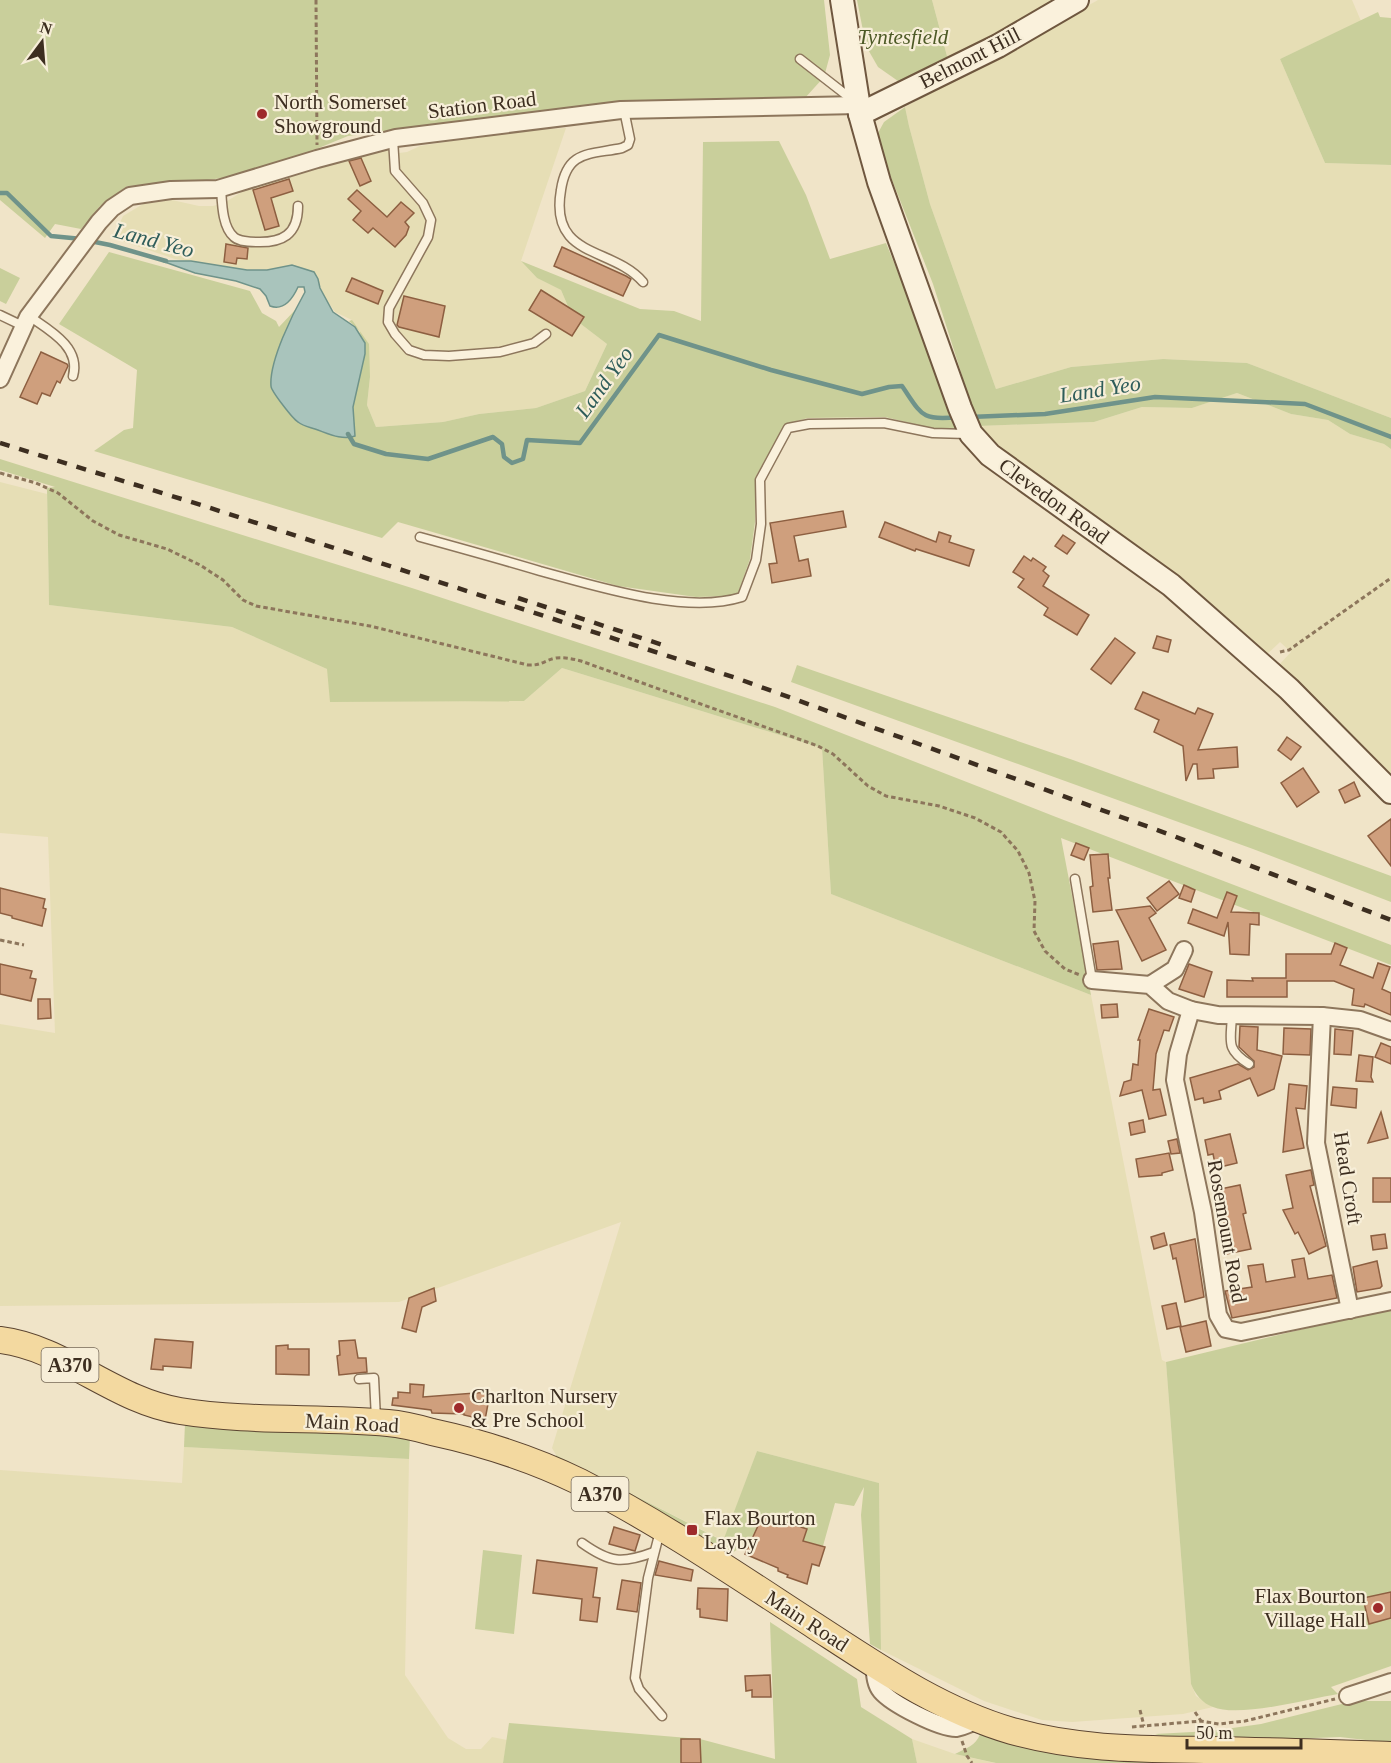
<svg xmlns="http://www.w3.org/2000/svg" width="1391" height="1763" font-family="Georgia,serif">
  <rect width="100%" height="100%" fill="#f0e4c8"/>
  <g fill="#e6deb5">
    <path d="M932,0H1054L948,60Z"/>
    <path d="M1098,0H1352L1361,21L1280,59L1325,163L1391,165V418L1247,363L1163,359L1071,367L996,389L930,204L909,126L905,107Z"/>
    <path d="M566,128L521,261L537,278L561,290L573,318L607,344L585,391L536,408L479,414L443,422L376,427L367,405L370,377L352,320L335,312L310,276L239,270L175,259L113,238L123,216L143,204L172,200L199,206H213L224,203L253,185L385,146L391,154L407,152L420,146L515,131Z"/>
    <path d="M1237,393L1291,414L1328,420L1350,434L1384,444L1391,449V780L1277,667L1291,652L1280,642L1264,657L1189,585L1118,532L1005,455L978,426L1094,422L1142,407L1192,408Z"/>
    <path d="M0,482L47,494L49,605L232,627L327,669L524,701L562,668L822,748L831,894L1091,995L1162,1360L1166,1362L1191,1684L1196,1696L1213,1707L1183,1714L1072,1722L1042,1720L984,1701L881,1650L879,1483L757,1451L724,1541L556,1455L552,1448L621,1222L399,1302L0,1306V1024L55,1033L48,837L0,833Z"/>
    <path d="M184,1447L409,1459L405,1675L448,1738L466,1749H481L492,1737L507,1740L503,1763H0V1470L182,1483Z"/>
    <path d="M912,1739L955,1754L995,1763H917Z"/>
  </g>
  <g fill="#c9cf9b">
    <path d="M0,0H824L830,55L824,77L805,98L429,126L348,136L304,154L241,175L182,184L127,186L100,206L81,229L55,224L45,238L0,200Z"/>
    <path d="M857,0H932L948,60L914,80L898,81L878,67L866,46Z"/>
    <path d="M1378,12L1380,17L1391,18V165L1325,163L1280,59Z"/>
    <path d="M905,107L909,126L930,204L996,389L1071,367L1163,359L1247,363L1391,418V449L1384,444L1350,434L1328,420L1291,414L1237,393L1192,408L1142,407L1094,422L978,426L933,284L883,157L878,133L884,122Z"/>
    <path d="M779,141L806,195L830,259L886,243L962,429L931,428L885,417L808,418L785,424L755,478V522L750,559L738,593L729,596L696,597L618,586L398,522L382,538L94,451L124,430L133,428L137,370L59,324L109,252L250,291L262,313L276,321L279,327L296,309L276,357L271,387L294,419L303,425L330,434L354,430L353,407L363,362L360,331L349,321L352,320L369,344L370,377L367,405L376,427L443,422L479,414L536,408L585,391L607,344L573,318L561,290L537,278L521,261L640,309L674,311L701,321L703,142Z"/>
    <path d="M0,268L20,278L6,304L0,301Z"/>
    <path d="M0,459L415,589L775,707L1056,817L1391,945V965L1061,838L1091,995L831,894L822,748L562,668L524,701L330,702L327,669L232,627L49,605L47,488L55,487L0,470Z"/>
    <path d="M797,665L1073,760L1391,876V902L1253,849L791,682Z"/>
    <path d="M1391,1308V1666L1331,1687L1338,1694C1308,1699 1239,1718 1213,1707C1202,1703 1195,1694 1191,1684L1166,1362Z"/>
    <path d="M185,1423L410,1435L409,1459L184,1447Z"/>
    <path d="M757,1451L879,1483L881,1650L870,1644L861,1515L864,1487L854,1506L835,1503L823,1546L803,1541L807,1529L763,1515L750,1541L732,1553L553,1465L556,1455L723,1541Z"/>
    <path d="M483,1550L522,1555L514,1634L475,1629Z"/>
    <path d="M770,1622L857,1679L861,1707L912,1739L917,1763H701L700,1739H681V1763H503L509,1723L700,1739L775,1759Z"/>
    <path d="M1354,1701H1391V1743L1340,1737L1260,1740H1174L1155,1734L1211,1731L1261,1724Z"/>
    <path d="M980,1734L1023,1745L1243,1763H996L955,1754C966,1748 976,1746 980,1734Z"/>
  </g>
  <path fill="#a9c4bc" stroke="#6f938a" stroke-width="1.5" d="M162,261H191L247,270H267L292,265L314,272L318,279L320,288L333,312L355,327L365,343V354L353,407L355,436C342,441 327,433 315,429C309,427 303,426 298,422C293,419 271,391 271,386C269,361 293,313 305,292L304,287H298C293,298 284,311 270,306L266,296L260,289L236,281L195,273Z"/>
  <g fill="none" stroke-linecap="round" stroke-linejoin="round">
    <g stroke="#6f938a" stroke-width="4.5">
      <path d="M0,193H7L51,236L82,239"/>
      <path d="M90,241L110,245L166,261"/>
      <path d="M970,417L1045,414L1155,397L1305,404L1391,437"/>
      <path d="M348,434L354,444L386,454L428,459L493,437L502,444L504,457L512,463L523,459L527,440L580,443L659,335L771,370L862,394L889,387L902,386C922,415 921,421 958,417"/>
    </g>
  </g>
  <g fill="#cf9f7d" stroke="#8d5f41" stroke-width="1.5">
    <path d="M361,158L371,181L360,186L349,161Z"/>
    <path d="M289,179L293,191L271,198L279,226L265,230L253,190Z"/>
    <path d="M357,190L387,217L401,202L414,213L405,222L409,227L406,235L395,247L373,228L368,233L353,220L361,211L348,199Z"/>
    <path d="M226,244L248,248L247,259L237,258L236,264L224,262Z"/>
    <path d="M562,247L626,276L631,279L623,296L554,266Z"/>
    <path d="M352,278L383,291L378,304L346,291Z"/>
    <path d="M541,290L584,317L572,336L529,310Z"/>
    <path d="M404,296L445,306L439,337L399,327L397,325Z"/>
    <path d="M41,352L67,364L68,366L60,383L57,381L50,396L42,393L37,404L20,397Z"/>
    <path d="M843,511L846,527L794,536L799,561L808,559L811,576L772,583L769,564L777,563L770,523Z"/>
    <path d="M885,522L936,542L939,532L951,536L949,542L974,550L969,566L916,549L915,551L879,537Z"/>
    <path d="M1063,535L1075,543L1067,554L1055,546Z"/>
    <path d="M1024,556L1031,561L1033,558L1046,567L1043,571L1049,576L1043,586L1089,615L1077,635L1044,615L1048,608L1018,587L1024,579L1013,572Z"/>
    <path d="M1157,636L1171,640L1168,652L1153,648Z"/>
    <path d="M1115,638L1135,653L1111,684L1091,669Z"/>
    <path d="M1143,692L1195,714L1198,708L1213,714L1198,750L1237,747L1238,767L1213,769L1214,778L1198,779L1197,764H1193L1186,781L1183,746L1154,732L1159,720L1135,709Z"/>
    <path d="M1287,737L1301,747L1291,760L1278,750Z"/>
    <path d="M1303,768L1319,792L1297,807L1281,783Z"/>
    <path d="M1354,782L1360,796L1345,803L1339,790Z"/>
    <path d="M1391,819V866L1368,836Z"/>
    <path d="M1076,843L1089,848L1084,860L1071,855Z"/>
    <path d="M1108,854L1110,878H1108L1112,910L1093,912L1090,887L1093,886L1090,855Z"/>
    <path d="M1169,881L1179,894L1157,911L1147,898Z"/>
    <path d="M1184,885L1195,890L1191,902L1179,898Z"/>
    <path d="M0,888L45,899L43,908L46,909L42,926L12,918V916L0,913Z"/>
    <path d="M1227,892L1237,896L1231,912L1259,913V925L1250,924L1249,955L1230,954L1228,922L1224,936L1188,923L1193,909L1217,918Z"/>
    <path d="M1150,906L1156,913L1149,918L1166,950L1142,961L1116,910Z"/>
    <path d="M1118,941L1122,969L1097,970L1093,944Z"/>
    <path d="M1335,943L1347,948L1340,965L1373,978L1378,963L1390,967L1382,989L1391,993V1015L1365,1004L1364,1007L1352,1005L1354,989L1334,981H1287V997H1227V980L1253,981L1252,978H1286V954H1331Z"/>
    <path d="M0,964L32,971L30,978L36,979L31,1001L0,994Z"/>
    <path d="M1189,964L1212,972L1204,997L1179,989Z"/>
    <path d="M38,999H50L51,1018L38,1019Z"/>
    <path d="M1117,1004L1118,1017L1102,1018L1101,1005Z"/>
    <path d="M1149,1009L1174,1017L1169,1031L1164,1030L1156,1054L1153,1090L1160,1089L1166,1115L1149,1119L1142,1090L1120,1096L1124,1082L1131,1080L1133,1064L1138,1065L1140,1040H1138Z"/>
    <path d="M1240,1026L1258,1027L1257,1050L1282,1056L1274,1089L1258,1096L1250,1078L1219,1091L1221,1099L1204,1103L1203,1098L1195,1100L1190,1078L1238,1064L1248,1070L1254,1067V1061L1239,1047Z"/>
    <path d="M1284,1028L1311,1029L1310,1055L1283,1054Z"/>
    <path d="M1335,1029L1353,1031L1351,1055L1334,1054Z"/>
    <path d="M1381,1043L1391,1047V1064L1375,1057Z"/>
    <path d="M1359,1055L1373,1057L1371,1077L1373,1082L1356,1081Z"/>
    <path d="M1289,1084L1307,1086L1305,1109L1296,1108L1304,1148L1283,1152Z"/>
    <path d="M1333,1087L1357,1089L1356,1108L1331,1105Z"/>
    <path d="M1381,1112L1388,1138L1368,1143Z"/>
    <path d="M1143,1120L1145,1132L1131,1135L1129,1123Z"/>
    <path d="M1230,1134L1237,1163L1216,1168L1213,1154L1208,1155L1205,1140Z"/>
    <path d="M1177,1139L1180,1153L1171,1154L1168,1141Z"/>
    <path d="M1169,1153L1173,1170L1162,1173V1175L1139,1177L1136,1159Z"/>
    <path d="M1311,1170L1314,1185L1310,1186L1326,1246L1309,1254L1298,1232L1295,1234L1283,1210L1293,1208L1286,1175Z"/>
    <rect x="1373" y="1178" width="18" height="24"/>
    <path d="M1240,1185L1246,1213L1243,1214L1251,1249L1226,1254L1223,1240L1228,1239L1218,1196H1221L1220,1189Z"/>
    <path d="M1164,1233L1167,1245L1154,1249L1151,1237Z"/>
    <path d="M1385,1234L1387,1248L1373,1250L1371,1236Z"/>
    <path d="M1195,1239L1204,1297L1185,1302L1176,1258L1173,1259L1170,1245Z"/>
    <path d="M1304,1258L1308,1279L1332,1275L1337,1298L1232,1318L1225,1291L1252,1287L1248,1266L1263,1264L1266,1282L1295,1277L1292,1260Z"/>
    <path d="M1377,1261L1382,1286L1380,1288L1357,1292L1353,1267Z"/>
    <path d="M434,1288L436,1301L422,1307L416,1332L402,1328L409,1298Z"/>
    <path d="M1176,1303L1181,1326L1167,1329L1162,1306Z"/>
    <path d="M1206,1321L1211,1346L1186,1352L1180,1327Z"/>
    <path d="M155,1339L193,1342L191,1368L163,1366V1370L151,1369Z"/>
    <path d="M355,1340L358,1358H366L367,1372L339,1375L337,1356L340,1355L339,1341Z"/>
    <path d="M288,1345V1349H309V1375L276,1374V1346Z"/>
    <path d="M410,1384L424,1385L423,1397L488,1392V1404L485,1420L473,1419V1417L464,1415V1414L432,1413L431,1410L392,1405L393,1398H398V1392L410,1393Z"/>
    <path d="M763,1515L807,1529L803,1541L825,1547L819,1566L812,1564L807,1584L787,1577L788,1575L778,1571V1568L745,1554Z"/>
    <path d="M614,1527L640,1535L635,1551L609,1544Z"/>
    <path d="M537,1560L597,1568L593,1597L600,1598L597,1622L580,1620L582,1599L533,1593Z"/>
    <path d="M659,1561L693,1570L691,1581L655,1575Z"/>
    <path d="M622,1580L641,1583L637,1612L617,1609Z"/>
    <path d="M698,1588L728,1589L727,1621L700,1617V1609H697Z"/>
    <path d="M1391,1592V1618L1369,1624L1363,1598Z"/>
    <path d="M770,1675L771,1697H752V1690L746,1691L745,1676Z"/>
    <path d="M681,1739H700L701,1763H681Z"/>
  </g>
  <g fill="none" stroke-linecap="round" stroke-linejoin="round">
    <defs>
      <g id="lane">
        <path d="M800,59L854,101"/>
        <path d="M624,110L630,139L628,145L622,148C589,155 567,150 561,190C549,259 612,246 643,282"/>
        <path d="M393,139L395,171L423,203L431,220L428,237L389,308L388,322L395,334L409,350L424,355L449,356L500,352L534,343L546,334"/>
        <path d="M221,188C222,202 222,227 234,237C238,241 250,242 256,242C282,243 298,235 298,206"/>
        <path d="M0,315L23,326"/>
        <path d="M29,316C49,330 81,347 73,376"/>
        <path d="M420,537C460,548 500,559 540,571C596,586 685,615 742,597L756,560L761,524L760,480L788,428L809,424L884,423L933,433L967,434"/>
        <path d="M1075,879L1092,980"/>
        <path d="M1232,1015C1231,1041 1225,1049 1249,1064"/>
        <path d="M359,1379L374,1378L376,1419"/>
        <path d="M660,1531L648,1578L635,1678L639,1689L662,1716"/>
        <path d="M582,1543C610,1563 622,1564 654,1552"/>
      </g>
      <g id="street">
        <path d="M0,379L28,317L99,222L112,208L130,196L171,190L218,189L317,159L396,138L621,110L859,105"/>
        <path d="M1092,980L1150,985L1168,1001L1191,1010L1178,1054L1175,1080L1203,1212L1218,1315L1226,1329L1241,1332L1391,1301"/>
        <path d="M1150,985L1175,969L1184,950"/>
        <path d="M1191,1010L1218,1015L1322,1016L1360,1020L1391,1031"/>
        <path d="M1322,1016L1316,1143L1350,1310"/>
        <path d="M874,1664C875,1673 875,1684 881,1691C892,1704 939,1728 956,1728C963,1727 971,1723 978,1720"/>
        <path d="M1348,1696L1391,1682"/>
      </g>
      <g id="secondary">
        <path d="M842,0L860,114L879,182L960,408L971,434L990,455L1171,585L1289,689L1391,792"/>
        <path d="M860,114L998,46L1077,0"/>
      </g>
      <path id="primary" d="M0,1340C65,1348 115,1401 180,1411C248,1422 319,1417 388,1423C403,1424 418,1428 432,1432C483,1443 533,1459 580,1482C662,1524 738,1576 815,1626C878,1667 940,1710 1012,1731C1080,1750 1142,1749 1212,1750C1272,1751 1331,1753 1391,1755"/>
    </defs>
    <use href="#lane" stroke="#8d765c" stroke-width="11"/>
    <use href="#street" stroke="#8d765c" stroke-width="20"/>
    <use href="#secondary" stroke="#6f573f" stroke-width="26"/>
    <use href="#primary" stroke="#5b4430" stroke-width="28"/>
    <g stroke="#8d765c" stroke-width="3" stroke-dasharray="4.5 3" stroke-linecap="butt">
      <path d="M316,0L317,145"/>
      <path d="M0,473L36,483L58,493L93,521L119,535L167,549L200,565L223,580L243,600L256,606L370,626L528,665C541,666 545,660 556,658C565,657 573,659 581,661L818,746L833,754L868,786L886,796L939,806L975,818L1001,832L1018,851L1029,873L1035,901L1034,931L1045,951L1065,969L1080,975"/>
      <path d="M1280,652L1289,650L1391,578"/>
      <path d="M0,940L24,945"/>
      <path d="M1140,1710L1144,1726"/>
      <path d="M1195,1712L1201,1721"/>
      <path d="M1132,1727L1201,1721L1219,1724L1245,1721L1335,1699"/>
      <path d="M962,1741L967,1756L972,1763"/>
    </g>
    <use href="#lane" stroke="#faf1dc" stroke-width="8"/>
    <use href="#street" stroke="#faf1dc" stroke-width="16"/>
    <use href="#secondary" stroke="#faf1dc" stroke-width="22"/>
    <use href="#primary" stroke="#f3d9a0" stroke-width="26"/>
    <g stroke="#3d2e20" stroke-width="4.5" stroke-dasharray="10 10" stroke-linecap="butt">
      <path d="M0,443L201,505L736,678L1171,835L1391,920"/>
      <path d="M518,598L666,646"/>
    </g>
  </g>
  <g fill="#9e2a2b" stroke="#f7eed8" stroke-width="2">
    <circle cx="262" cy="114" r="6"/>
    <circle cx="459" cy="1408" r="6"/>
    <rect x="686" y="1524" width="12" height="12" rx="3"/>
    <circle cx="1378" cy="1608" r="6"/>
  </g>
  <g text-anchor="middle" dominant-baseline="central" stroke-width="4.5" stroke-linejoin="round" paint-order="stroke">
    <g fill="#f7eed8" stroke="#756857" stroke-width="1.5">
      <rect x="41.5" y="1348" width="57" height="34" rx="4.5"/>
      <rect x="571.5" y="1477" width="57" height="34" rx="4.5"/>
    </g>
    <g font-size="20" font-weight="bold" fill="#3d2e20">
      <text x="70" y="1365">A370</text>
      <text x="600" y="1494">A370</text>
    </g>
    <g font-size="21" font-style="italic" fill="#4d5a26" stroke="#f7eed8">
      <text x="903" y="37">Tyntesfield</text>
    </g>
    <g font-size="21" fill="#3d2e20" stroke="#f7eed8">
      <text transform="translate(970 58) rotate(-27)">Belmont Hill</text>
      <text transform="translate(482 105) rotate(-7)">Station Road</text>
      <text transform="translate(1054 501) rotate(36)">Clevedon Road</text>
      <text transform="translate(1348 1178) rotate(81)">Head Croft</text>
      <text transform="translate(1227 1231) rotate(80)">Rosemount Road</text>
      <text transform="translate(352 1423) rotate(3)">Main Road</text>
      <text transform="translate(807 1621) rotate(33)">Main Road</text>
    </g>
    <g font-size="21" fill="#3d2e20" stroke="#f7eed8" text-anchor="start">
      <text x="274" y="102">North Somerset<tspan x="274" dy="24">Showground</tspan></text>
      <text x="471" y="1396">Charlton Nursery<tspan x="471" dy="24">&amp; Pre School</tspan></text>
      <text x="704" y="1518">Flax Bourton<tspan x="704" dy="24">Layby</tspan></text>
      <text x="1366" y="1596" text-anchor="end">Flax Bourton<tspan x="1366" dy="24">Village Hall</tspan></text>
    </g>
    <g font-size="22" font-style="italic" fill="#2f5d5a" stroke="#f7eed8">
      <text transform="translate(154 240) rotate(15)">Land Yeo</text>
      <text transform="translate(604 382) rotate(-54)">Land Yeo</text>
      <text transform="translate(1100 389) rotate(-9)">Land Yeo</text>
    </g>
  </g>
  <g transform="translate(42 42) rotate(16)" stroke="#f7eed8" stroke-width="4.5" paint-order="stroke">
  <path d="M0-4.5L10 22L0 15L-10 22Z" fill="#3d2e20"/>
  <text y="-9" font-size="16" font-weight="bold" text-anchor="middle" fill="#3d2e20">N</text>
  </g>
  <path d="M1187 1739v9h114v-9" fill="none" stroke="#3d2e20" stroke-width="3"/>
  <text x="1196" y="1739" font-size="18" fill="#3d2e20" stroke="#f7eed8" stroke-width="4.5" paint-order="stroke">50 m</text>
</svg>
